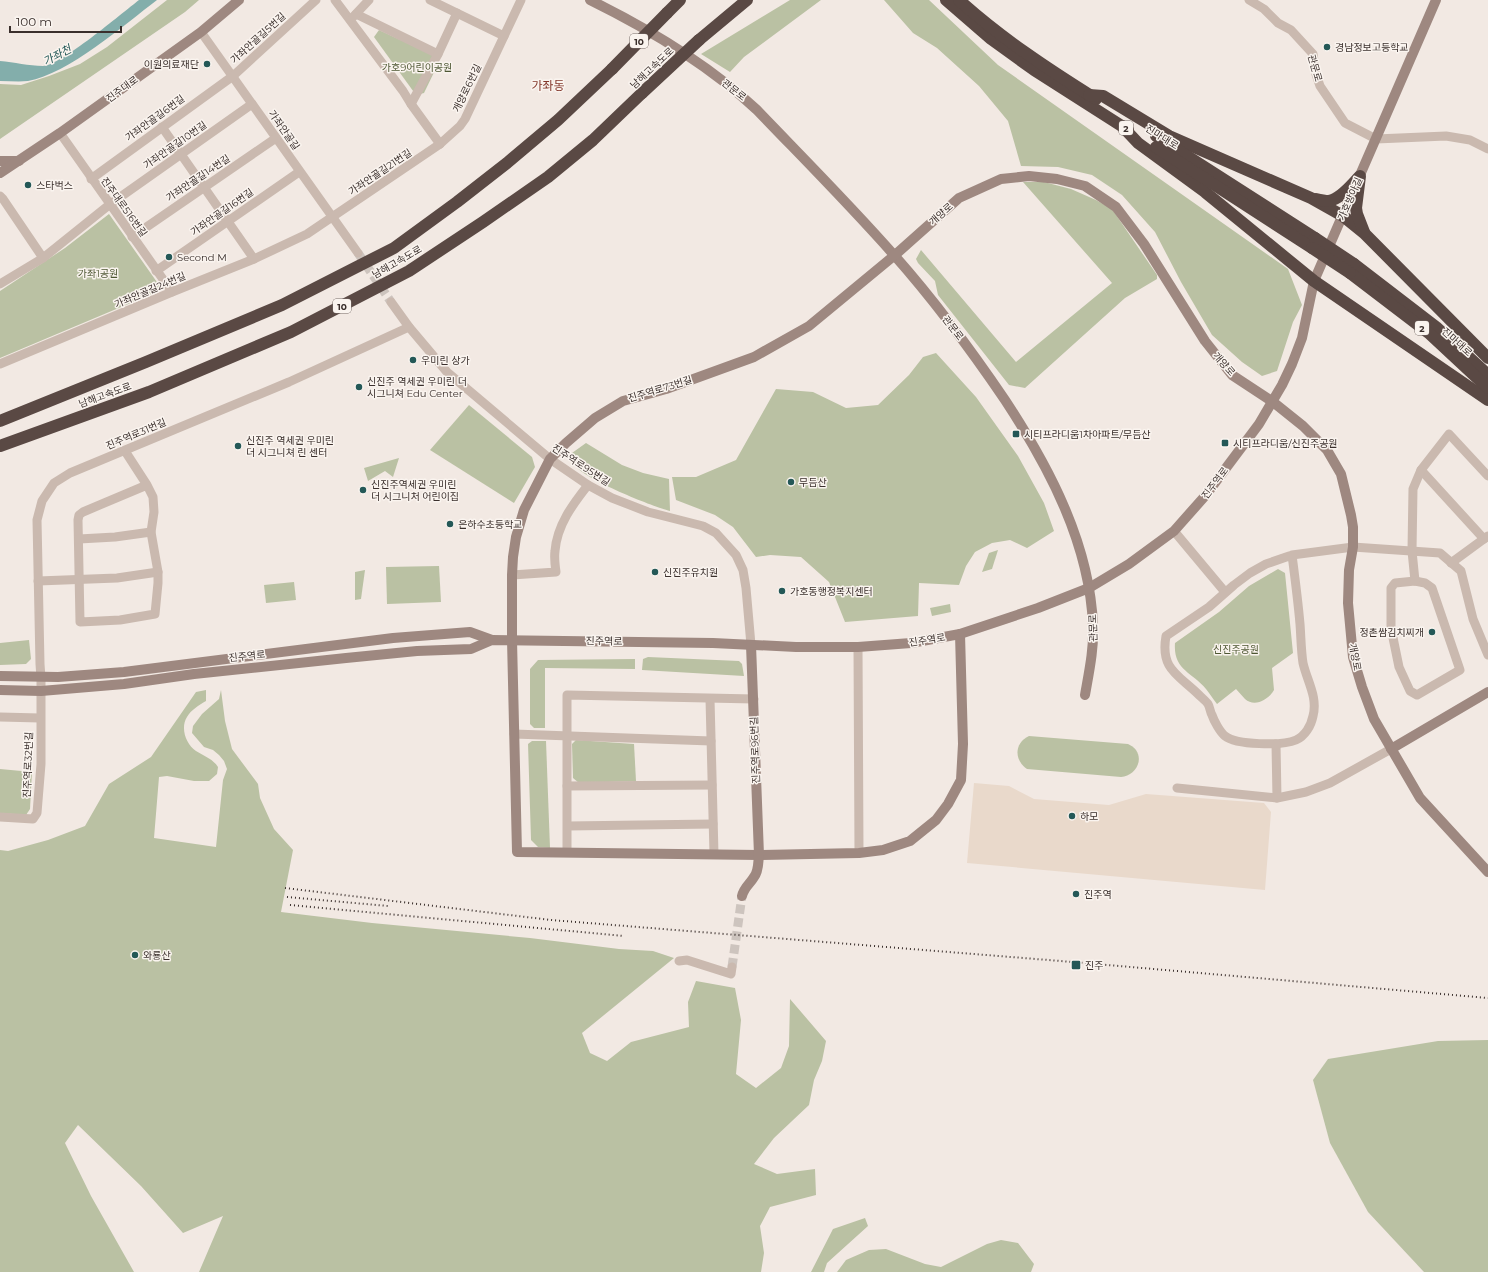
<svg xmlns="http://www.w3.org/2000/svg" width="1488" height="1272" font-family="Montserrat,'Noto Sans KR',sans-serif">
  <rect width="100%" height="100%" fill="#f2e9e3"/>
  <g fill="#bac1a3">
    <path d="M167,0H199L185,12L0,139V84L21,85L49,76L80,64L107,47Z"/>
    <path d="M790,0H821L744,57L730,72L701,54Z"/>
    <path d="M884,0H929L998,65L1288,269L1302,305L1293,322L1277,371L1262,376L1242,362L1212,335L1181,282L1155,232L1122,195L1092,175L1058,167L1021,166L1008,121L979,86L937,48L913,33Z"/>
    <path d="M379,30L435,56L439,62L424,93L416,95L374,37Z"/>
    <path d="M1023,182H1044L1071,189L1096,200L1112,209L1157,275V279L1125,298L1025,388L1009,385L938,295L935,281L918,263L916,259L921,250L1016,362L1112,283Z"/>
    <path d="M109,214L159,285V291L0,358V291L65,248Z"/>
    <path d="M936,353L976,397L1018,456L1044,503L1054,531L1027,548L1010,540L992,543L975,552L966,566L959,585L919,583L918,616L845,622L829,582L801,557L770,555L756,557L733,527L715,515L676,500L672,477H696L736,460L776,389L813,392L846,408L878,405L909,375L923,357Z"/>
    <path d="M469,405L532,457L535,467L514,503L430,450Z"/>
    <path d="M586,443L622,465L643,473L669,479L670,511C654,507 583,479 575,465C574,462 573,457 572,453Z"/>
    <path d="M399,458L393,477L385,471L368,481L364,468Z"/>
    <path d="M998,550L992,569L982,572L989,553Z"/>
    <path d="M439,566L441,602L387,604L386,567Z"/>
    <path d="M1278,569L1285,573L1293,653L1272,668L1274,690C1269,699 1255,708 1245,699C1242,696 1239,692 1236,689L1217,704C1213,699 1210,694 1206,689C1192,672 1173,670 1175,643L1219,612L1249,586Z"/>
    <path d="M365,570L361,599L355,600V572Z"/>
    <path d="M294,582L296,600L266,603L264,585Z"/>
    <path d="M950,604L951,612L932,616L930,608Z"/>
    <path d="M29,640L31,659L26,664L0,665V643Z"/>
    <path d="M648,657L739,661L742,664L744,676L642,670L643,659Z"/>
    <path d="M635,659V669L545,668V728H534L530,724V669L538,660Z"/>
    <path d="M206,690V701C199,705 191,710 187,717C180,728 186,744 196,751C204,756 213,759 218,767L217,774L209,781H194L167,776L159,777L154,838L216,847L223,780L227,769L224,761L219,755L213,750L204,747L192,733L193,726L202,714L219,699L221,690L225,721L232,749L258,784L260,798L274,829L293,850L281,912L372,923L530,938L619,949L653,951L674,958L582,1033L590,1053L607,1061L631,1042L689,1027L688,1002L696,981L735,988L741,1020L736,1074L756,1088L781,1068L789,1046L790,999L826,1041L822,1061L814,1080L809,1105L774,1138L754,1164L777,1174L815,1169L816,1195L770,1207L760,1226L764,1253L761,1272H199L223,1216L183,1233L141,1186L78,1125L65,1143L91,1196L134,1272H0V850L8,851L48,840L85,826L109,784L151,757L196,692Z"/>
    <path d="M1029,736L1128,744C1130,745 1134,747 1136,750C1144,762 1134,776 1121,777L1027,769C1014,760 1014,743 1029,736Z"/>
    <path d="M576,740L634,744L636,781L579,783L573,778L572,744Z"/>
    <path d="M532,741H546L550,848L538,847L531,840L528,744Z"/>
    <path d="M0,769L32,772L30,809L26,815L0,813Z"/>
    <path d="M1488,1040V1272H1424L1368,1212L1330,1143L1313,1080L1328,1059L1438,1041Z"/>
    <path d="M865,1218L868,1226L827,1263L824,1272H811L833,1229Z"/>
    <path d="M1001,1240L1018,1243L1034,1264L1031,1272H837L846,1260L869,1250L886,1249L925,1264L941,1267L987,1244Z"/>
  </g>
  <path fill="#e9d9cb" d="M974,783L1009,786L1034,799L1109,805L1146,794L1264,803L1271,812L1265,890L967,863Z"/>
  <path fill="#83aeab" d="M139,0H157C124,25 68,74 28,81C19,82 9,81 0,81V61C14,62 29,66 43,66C60,66 122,13 139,0Z"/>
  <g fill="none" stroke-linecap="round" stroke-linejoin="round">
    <g stroke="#cdc4be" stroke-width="9" stroke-dasharray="9 4.5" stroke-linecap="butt">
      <path d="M358,253L391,302"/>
      <path d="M732,967L742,896"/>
    </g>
    <g stroke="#cab9af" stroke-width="9">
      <path d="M335,0L403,91L411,104L440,144"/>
      <path d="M430,0L504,36"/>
      <path d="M1249,0L1264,9L1278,23L1291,30L1313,54L1316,74L1320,86L1345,123L1376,139L1446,136L1470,140L1488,149"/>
      <path d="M356,14L438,54"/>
      <path d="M353,17L369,0"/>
      <path d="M201,32L358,253"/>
      <path d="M411,104L438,54L457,13"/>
      <path d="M162,127L254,259"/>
      <path d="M60,133L172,292"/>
      <path d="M91,179L233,76L316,0"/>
      <path d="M0,196L3,199L43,258"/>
      <path d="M132,237L276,138"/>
      <path d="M156,271L299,172"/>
      <path d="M0,284L43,258L109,205L252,104"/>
      <path d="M391,302L409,327L447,372L550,459L588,485L612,498L648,512L703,526L716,533L736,555L743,570L746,588L751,645"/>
      <path d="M0,364L172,292L254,259L307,234L440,144L460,126L465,119L521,0"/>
      <path d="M125,451L147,485L153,497L154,512L151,532L158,572V583L155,614L120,620L80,622L78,520L79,515L83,512L147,485"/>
      <path d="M1421,470L1484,539"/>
      <path d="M1174,531L1225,592"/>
      <path d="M79,539L115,537L151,532"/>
      <path d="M1292,555C1295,578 1298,601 1300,624C1301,637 1301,650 1303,663C1307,681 1318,697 1313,716C1311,726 1305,736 1296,740C1282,746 1236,745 1225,736C1220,732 1214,721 1212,715C1210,712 1210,707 1208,704C1206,701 1202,698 1199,695C1179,675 1160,670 1166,636L1209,607L1234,585L1250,573L1266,564L1292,555L1353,547L1440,553L1461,571L1473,619L1488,655"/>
      <path d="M1451,563L1488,536"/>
      <path d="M512,575L556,572C555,565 554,558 555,551C557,525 573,504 588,485"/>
      <path d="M38,581L117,578L158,572"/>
      <path d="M1415,581L1425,583L1432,588L1460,670L1417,695L1410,691L1399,667L1391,628V588L1395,583Z"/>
      <path d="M1415,581L1412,551L1413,489L1421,470L1449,434L1488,476"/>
      <path d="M858,647L859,853"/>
      <path d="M710,699L714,854"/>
      <path d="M0,717L40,718"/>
      <path d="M514,734L711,741"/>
      <path d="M1276,744L1277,798"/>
      <path d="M567,786L712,785"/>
      <path d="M1177,788L1277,798L1306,792L1330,783L1391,749"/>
      <path d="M0,817L33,819L37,813L41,764V678L40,664L37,520L42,501L54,483L70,473L289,382L409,327"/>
      <path d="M568,826L713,824"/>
      <path d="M567,852V695L754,699"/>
      <path d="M679,961L687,960L731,974L732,967"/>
    </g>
    <g stroke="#9e8880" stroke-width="10">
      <path d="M590,0C649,29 708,64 757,110C803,158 850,205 894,255C934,300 971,350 1005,400C1049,467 1090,544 1093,626C1094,649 1089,672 1085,695"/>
      <path d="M0,161H19"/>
      <path d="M0,173L60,133L201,32L239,0"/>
      <path d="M960,634L963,744L961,780L948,804L936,820L910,841L883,850L859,853L759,855L517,852L512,640V575L513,557L516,537L524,510L550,459L566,443L595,418L623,401L666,389L754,357L809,326L895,255L959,198L1001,179L1029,176L1057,179L1085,186L1116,207L1144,244L1205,341L1232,375L1273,402L1303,426L1327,450L1341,474L1351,515L1353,527V547L1349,570L1348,603L1353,657L1362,687L1374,719L1420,798L1488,872"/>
      <path d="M0,676L58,677L124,672L393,638L470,632L492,640"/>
      <path d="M0,690L41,691L124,684L194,674L346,658L417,651L471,649L492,640L713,643L796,647H858L911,643L960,634L1038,608L1089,588L1129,564L1174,531L1205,496L1259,424L1282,385L1292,364L1302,338L1314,281L1436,0"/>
      <path d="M1391,749L1488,692"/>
      <path d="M742,896C744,887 750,884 754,877C759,871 758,862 759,855L751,645"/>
    </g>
    <g stroke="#5a4944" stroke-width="12">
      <path d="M946,0L991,39L1034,70L1128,130"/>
      <path d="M959,0C1001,38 1048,69 1096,99"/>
      <path d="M667,13L680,0"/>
      <path d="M699,40L747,0"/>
      <path d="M1089,95L1103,96L1169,136L1311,198L1343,216L1364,233L1488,358"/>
      <path d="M1122,126L1138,143L1205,192L1314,281L1488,400"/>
      <path d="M1156,136L1315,238"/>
      <path d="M1156,147L1312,248"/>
      <path d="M1316,199C1320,200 1325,201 1329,201C1341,199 1352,184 1360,176L1356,208L1357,214L1364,232"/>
      <path d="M1354,264L1436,327L1488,375"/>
      <path d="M1350,273L1430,334L1488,388"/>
      <path d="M0,421L146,362L282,305L394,248L457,202L507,163L558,120L612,69"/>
      <path d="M0,446L149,392L291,332L409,271L483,222L548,177L593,140L642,93"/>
    </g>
    <g stroke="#3a2f2c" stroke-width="2" stroke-dasharray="1 3" stroke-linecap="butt">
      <path d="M285,888L551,920L1073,962L1488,998"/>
      <path d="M287,897L388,906"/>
      <path d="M290,905L624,936"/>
    </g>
    <g stroke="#5a4944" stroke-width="12">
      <path d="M612,69L667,13"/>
      <path d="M642,93L699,40"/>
      <path d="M1315,238L1354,264"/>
      <path d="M1312,248L1350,273"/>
    </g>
  </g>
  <g fill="#245857" stroke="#faf4ef" stroke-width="1.5">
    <circle cx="1327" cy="47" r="4"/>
    <circle cx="207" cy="64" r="4"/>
    <circle cx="28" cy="185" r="4"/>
    <circle cx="169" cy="257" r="4"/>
    <circle cx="413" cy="360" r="4"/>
    <circle cx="359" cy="387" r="4"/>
    <rect x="1012" y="430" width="8" height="8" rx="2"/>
    <rect x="1221" y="439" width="8" height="8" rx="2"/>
    <circle cx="238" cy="446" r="4"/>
    <circle cx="791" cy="482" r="4"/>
    <circle cx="363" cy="490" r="4"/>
    <circle cx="450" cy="524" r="4"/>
    <circle cx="655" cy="572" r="4"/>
    <circle cx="782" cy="591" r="4"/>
    <circle cx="1432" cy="632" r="4"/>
    <circle cx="1072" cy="816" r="4"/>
    <circle cx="1076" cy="894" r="4"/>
    <circle cx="135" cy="955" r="4"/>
    <rect x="1071" y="960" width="10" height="10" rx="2"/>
  </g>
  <g text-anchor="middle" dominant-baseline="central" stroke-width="3" stroke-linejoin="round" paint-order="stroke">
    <g fill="#faf4ef" stroke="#746a66" stroke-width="1">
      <rect x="630" y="34" width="18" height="14" rx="3"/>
      <rect x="1119" y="121" width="14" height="14" rx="3"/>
      <rect x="333" y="299" width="18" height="14" rx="3"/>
      <rect x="1415" y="321" width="14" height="14" rx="3"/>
    </g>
    <g font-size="9" font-weight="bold" fill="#3a2f2c">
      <text x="639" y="41">10</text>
      <text x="1126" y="128">2</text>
      <text x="342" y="306">10</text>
      <text x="1422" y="328">2</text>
    </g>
    <g font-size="10" fill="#3a2f2c" stroke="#faf4ef">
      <text transform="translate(258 38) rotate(-42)">가좌안골길5번길</text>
      <text transform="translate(652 68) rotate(-43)">남해고속도로</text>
      <text transform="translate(1315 68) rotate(74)">관문로</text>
      <text transform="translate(467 88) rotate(-64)">개양로6번길</text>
      <text transform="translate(122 89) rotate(-36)">진주대로</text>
      <text transform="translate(734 90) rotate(38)">관문로</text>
      <text transform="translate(155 118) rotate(-36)">가좌안골길6번길</text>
      <text transform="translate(284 130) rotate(55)">가좌안골길</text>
      <text transform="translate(1162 137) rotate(32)">진마대로</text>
      <text transform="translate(175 145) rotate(-35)">가좌안골길10번길</text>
      <text transform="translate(380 172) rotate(-34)">가좌안골길21번길</text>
      <text transform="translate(198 178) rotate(-34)">가좌안골길14번길</text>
      <text transform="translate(1350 199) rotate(-66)">가호방아길</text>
      <text transform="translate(124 207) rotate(54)">진주대로516번길</text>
      <text transform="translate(222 212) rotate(-35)">가좌안골길16번길</text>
      <text transform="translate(941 214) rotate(-42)">개양로</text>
      <text transform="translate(397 262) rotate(-30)">남해고속도로</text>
      <text transform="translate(150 290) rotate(-23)">가좌안골길24번길</text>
      <text transform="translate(953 328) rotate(52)">관문로</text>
      <text transform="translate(1457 342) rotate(42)">진마대로</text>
      <text transform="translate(1224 364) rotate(49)">개양로</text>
      <text transform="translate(660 389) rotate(-17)">진주역로73번길</text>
      <text transform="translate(105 395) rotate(-20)">남해고속도로</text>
      <text transform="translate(136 434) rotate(-23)">진주역로31번길</text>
      <text transform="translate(581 465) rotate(33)">진주역로95번길</text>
      <text transform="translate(1215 483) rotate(-53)">진주역로</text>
      <text transform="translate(1093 628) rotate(-92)">관문로</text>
      <text transform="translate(927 640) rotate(-9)">진주역로</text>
      <text transform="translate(604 641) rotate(1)">진주역로</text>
      <text transform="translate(247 656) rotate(-6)">진주역로</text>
      <text transform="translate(1355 657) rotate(79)">개양로</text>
      <text transform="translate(755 750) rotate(-92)">진주역로96번길</text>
      <text transform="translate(28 765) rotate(-88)">진주역로32번길</text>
    </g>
    <g font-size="10" fill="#3a2f2c" stroke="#faf4ef" text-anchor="start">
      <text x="1335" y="47">경남정보고등학교</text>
      <text x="199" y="64" text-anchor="end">이원의료재단</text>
      <text x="36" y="185">스타벅스</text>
      <text x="177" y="257">Second M</text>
      <text x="421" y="360">우미린 상가</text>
      <text x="367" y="381">신진주 역세권 우미린 더<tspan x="367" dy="12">시그니쳐 Edu Center</tspan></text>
      <text x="1024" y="434">시티프라디움1차아파트/무듬산</text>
      <text x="246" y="440">신진주 역세권 우미린<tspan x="246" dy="12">더 시그니쳐 린 센터</tspan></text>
      <text x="1233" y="443">시티프라디움/신진주공원</text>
      <text x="799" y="482">무듬산</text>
      <text x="371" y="484">신진주역세권 우미린<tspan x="371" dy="12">더 시그니처 어린이집</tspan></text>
      <text x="458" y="524">은하수초등학교</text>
      <text x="663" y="572">신진주유치원</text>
      <text x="790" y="591">가호동행정복지센터</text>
      <text x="1424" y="632" text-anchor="end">정촌쌈김치찌개</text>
      <text x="1080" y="816">하모</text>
      <text x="1084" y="894">진주역</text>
      <text x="143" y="955">와룡산</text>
      <text x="1085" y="965">진주</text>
    </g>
    <g font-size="10" fill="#4d5632" stroke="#faf4ef">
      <text x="417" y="67">가호9어린이공원</text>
      <text x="98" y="273">가좌1공원</text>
      <text x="1236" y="649">신진주공원</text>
    </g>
    <g font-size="11" font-style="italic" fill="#245857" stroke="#faf4ef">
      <text transform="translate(57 55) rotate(-28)">가좌천</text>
    </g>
    <g font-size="12" fill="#83372b" stroke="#faf4ef">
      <text x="548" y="85">가좌동</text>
    </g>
  </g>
  <path d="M10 26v6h111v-6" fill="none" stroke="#3a2f2c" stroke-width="2"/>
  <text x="16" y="26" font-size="12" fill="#3a2f2c" stroke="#faf4ef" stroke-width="3" paint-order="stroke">100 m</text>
</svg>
